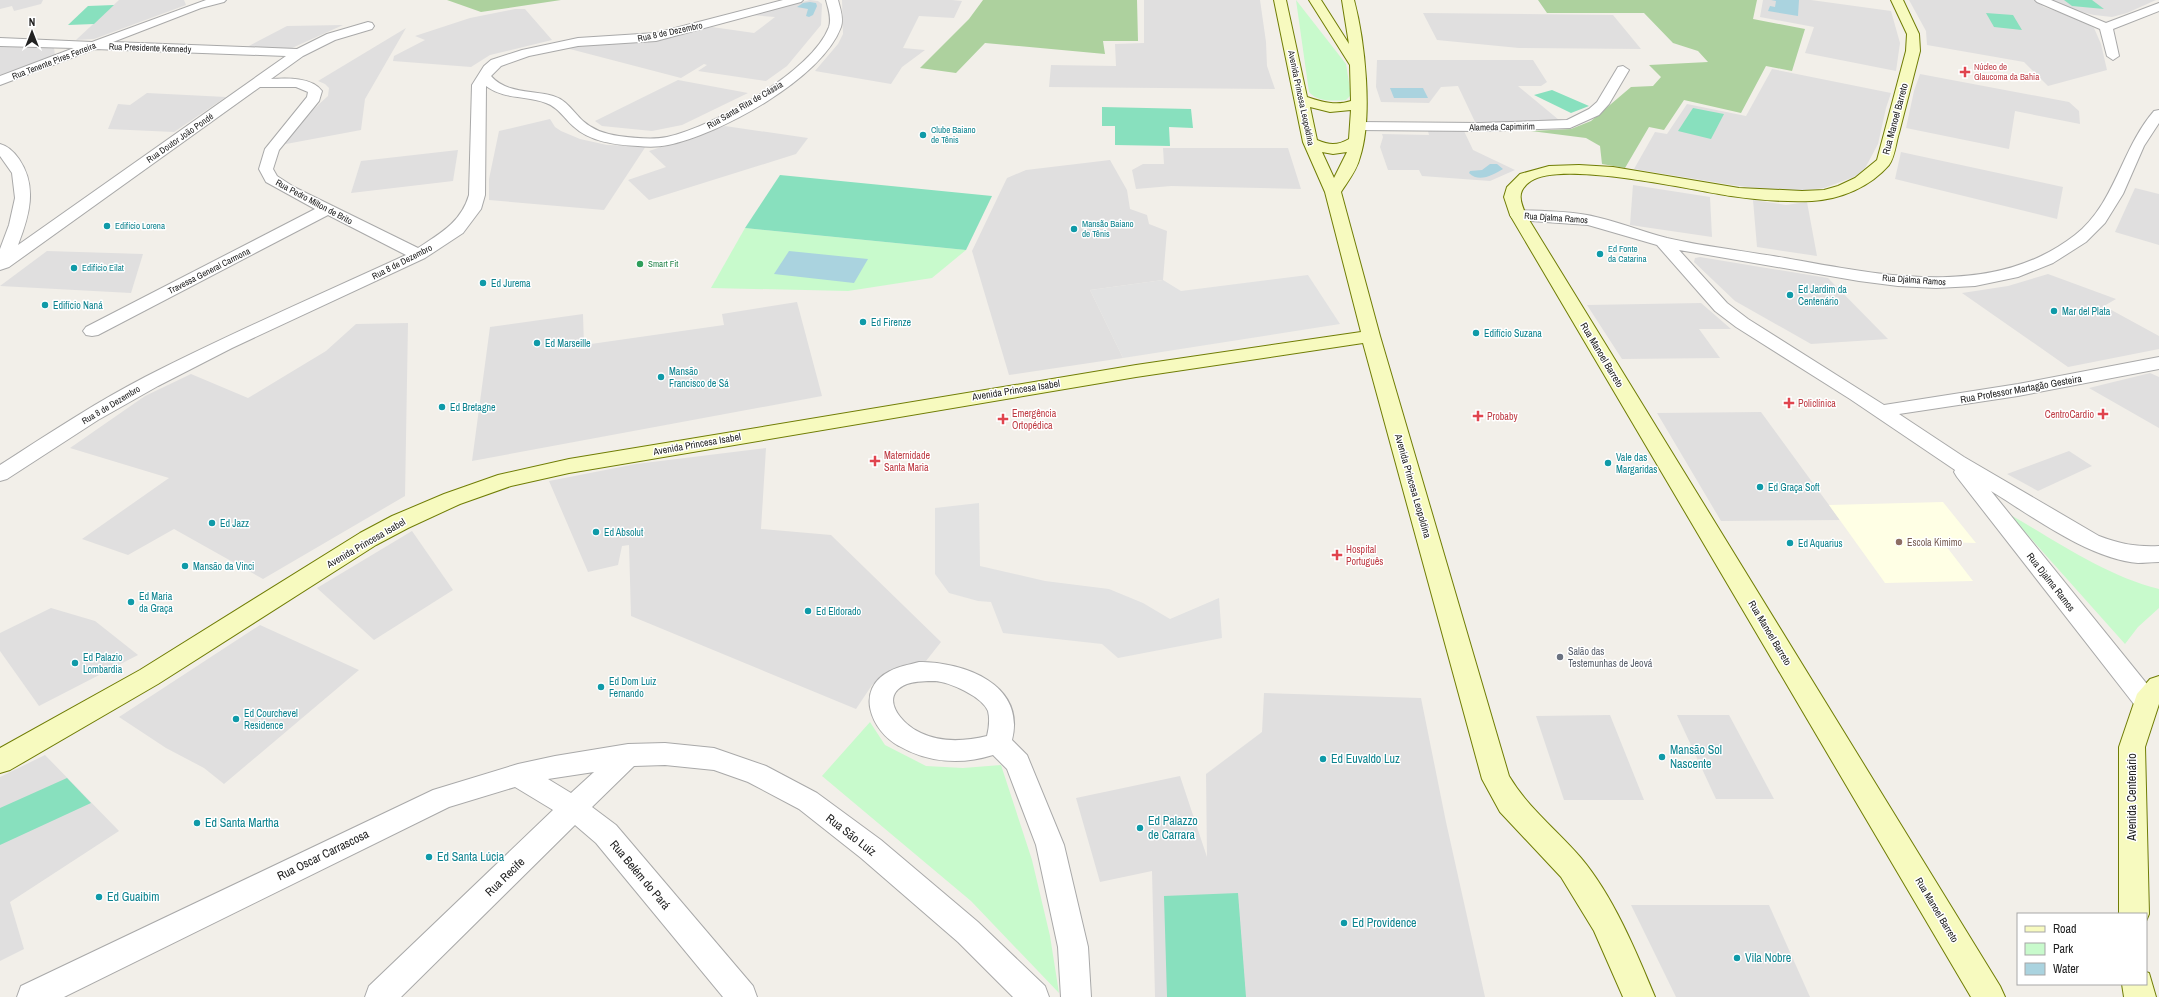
<svg xmlns="http://www.w3.org/2000/svg" width="2159" height="997" font-family="'Archivo Narrow',sans-serif">
  <rect width="100%" height="100%" fill="#f2efe9"/>
  <g fill="#e0dfdf">
    <path d="M0,0H43L41,4L14,11L12,6L0,9Z"/>
    <path d="M119,0H184L186,5L94,39L76,40Z"/>
    <path d="M810,0L818,1L822,4L821,25L787,66L766,81L698,71L707,65L704,64L681,78L566,48L582,45L652,42L712,27L754,33L775,17L751,15Z"/>
    <path d="M842,0H952L962,1L954,18L919,16L903,48L925,50L902,67L891,84L815,71L838,44L843,34Z"/>
    <path d="M1144,0H1260L1266,42L1267,66L1275,89L1049,87L1051,65L1116,66L1115,44L1144,43Z"/>
    <path d="M1763,0H1811L1891,11L1900,43L1896,71L1805,53L1814,27L1760,17Z"/>
    <path d="M1909,0H2034L2044,7L2079,19L2094,28L2101,44L2107,70L2048,86L2024,62L1927,45L1926,31Z"/>
    <path d="M2047,0H2156L2127,13L2112,17L2094,15L2069,9Z"/>
    <path d="M515,9H525L552,40L490,55L471,67L393,61L394,56L425,40L415,36L470,18Z"/>
    <path d="M1423,13L1613,15L1641,49L1519,48L1437,40Z"/>
    <path d="M343,25L292,48L281,50L247,47L287,26Z"/>
    <path d="M406,28L365,99L361,130L286,144L284,140L294,127L328,96L329,88L325,84L318,81Z"/>
    <path d="M0,46L54,48L55,55L0,77Z"/>
    <path d="M1377,60H1533L1547,82L1541,86H1518L1559,120L1532,123L1476,124L1458,86L1441,87L1429,103L1381,102L1376,87Z"/>
    <path d="M1772,69L1891,93L1886,108L1878,144L1862,174L1824,188L1789,192L1732,185L1634,169L1655,132L1667,134L1687,104L1746,116Z"/>
    <path d="M1920,74L2069,102L2079,111L2080,124L2015,111L2009,149L1906,128L1914,91Z"/>
    <path d="M678,80L748,93L682,125L652,131L602,126L595,121Z"/>
    <path d="M147,93L226,97L174,132L108,129L118,104L130,105Z"/>
    <path d="M550,119L555,127L561,131L580,139L607,145L646,146L604,210L489,200V179L499,131Z"/>
    <path d="M725,126L808,138L796,154L649,200L628,180L666,167L649,151Z"/>
    <path d="M1428,131H1464L1473,150L1515,170L1490,181L1422,176L1419,170H1388L1380,147L1383,137L1382,134L1429,135Z"/>
    <path d="M1163,148H1288L1301,189L1171,186L1136,189L1132,170L1143,164H1164Z"/>
    <path d="M458,150L453,181L351,193L361,161Z"/>
    <path d="M1901,152L2063,187L2057,219L1895,179Z"/>
    <path d="M1110,160L1127,190L1130,209L1147,215L1149,224L1167,231L1163,280L1090,290L1123,358L1009,375L972,251L1007,178L1026,170Z"/>
    <path d="M1633,185L1710,197L1712,237L1630,225Z"/>
    <path d="M2135,188L2159,194V245L2115,232Z"/>
    <path d="M1753,200L1786,205L1807,202L1817,256L1757,247Z"/>
    <path d="M47,251L143,254L131,293L0,286Z"/>
    <path d="M1700,257L1828,278L1888,339L1811,344L1735,301L1694,262L1695,258Z"/>
    <path d="M2048,274L2116,299L2104,306L2159,336V349L2068,367L1962,293L2008,286Z"/>
    <path d="M797,302L822,396L472,461L490,327L583,314L584,345L724,325L722,314Z"/>
    <path d="M1701,303L1731,329H1699L1720,358L1622,359L1587,305Z"/>
    <path d="M408,323L405,496L263,579L174,529L128,555L82,539L169,478L70,448L145,396L191,374L248,398L326,351L356,324Z"/>
    <path d="M2150,373L2159,377V428L2089,388Z"/>
    <path d="M1761,412L1807,475L1840,520L1721,521L1657,413Z"/>
    <path d="M766,448L761,529L831,535L941,642L926,661L898,670L872,685L856,709L631,616L629,545L622,546L618,565L588,572L549,481L636,464Z"/>
    <path d="M2069,451L2092,466L2038,491L2007,474Z"/>
    <path d="M412,531L453,590L374,640L317,588Z"/>
    <path d="M51,608L95,621L138,655L39,706L0,651V633Z"/>
    <path d="M260,625L359,670L224,784L204,768L166,748L119,717Z"/>
    <path d="M1264,693L1421,698L1446,822L1485,997H1155L1152,871L1100,882L1076,798L1180,776L1207,857L1206,774L1262,732Z"/>
    <path d="M1610,715L1644,800H1564L1536,716Z"/>
    <path d="M1677,715H1729L1774,799H1716Z"/>
    <path d="M45,755L119,831L10,902L24,949L0,961V777Z"/>
    <path d="M1631,905H1769L1810,997H1676Z"/>
  </g>
  <path fill="#ffffe5" d="M1943,502L1976,543L1943,542L1973,581L1885,583L1829,505Z"/>
  <g fill="#add19e">
    <path d="M447,0H561L481,12Z"/>
    <path d="M983,0H1137L1138,41H1103L1105,54L985,43L956,73L920,68L969,19Z"/>
    <path d="M1538,0H1757L1753,19L1805,29L1792,71L1766,66L1741,113L1684,100L1664,130L1649,127L1625,168L1602,164L1600,146L1586,138L1531,131L1571,129L1591,121L1631,87L1653,86L1661,77L1649,65L1708,62L1698,51L1673,43L1644,13H1547Z"/>
  </g>
  <g fill="#c8facc">
    <path d="M1296,0L1346,64L1351,95L1346,100C1334,101 1317,102 1309,92Z"/>
    <path d="M745,228L966,250L932,278L848,291L711,288Z"/>
    <path d="M2009,514C2056,541 2106,576 2159,589V608L2138,627L2125,644Z"/>
    <path d="M870,722L885,745L926,766L963,768L1001,765L1032,860L1050,936L1059,993L971,901L822,776Z"/>
  </g>
  <g fill="#88e0be">
    <path d="M2064,0H2092L2104,9L2072,6Z"/>
    <path d="M114,5L94,24L68,25L88,6Z"/>
    <path d="M1986,13L2013,15L2022,30L1994,27Z"/>
    <path d="M1552,90L1589,106L1571,113L1534,95Z"/>
    <path d="M1102,107L1191,109L1193,128L1169,127L1170,146L1115,145V126H1102Z"/>
    <path d="M1693,108L1724,114L1711,139L1678,131Z"/>
    <path d="M780,175L992,196L966,250L745,228Z"/>
    <path d="M67,778L91,803L0,845V808Z"/>
    <path d="M1238,893L1246,997H1167L1164,896Z"/>
  </g>
  <g fill="#e2e2e2">
    <path d="M1308,275L1340,324L1123,358L1090,290L1163,280L1181,291Z"/>
    <path d="M979,503L980,566L1045,581L1109,589L1143,603L1170,619L1219,598L1222,638L1118,658L1102,644L1003,633L991,602L978,601L949,593L935,574V508Z"/>
  </g>
  <g fill="#aad3df">
    <path d="M1771,0H1799L1798,16L1768,11L1770,6L1775,7L1776,1Z"/>
    <path d="M810,2L816,3L817,6L813,15L809,17L806,16L808,9L797,7L803,3Z"/>
    <path d="M1390,88H1423L1428,98H1394Z"/>
    <path d="M1490,164H1497L1503,169C1493,175 1479,183 1469,173L1470,171L1482,170Z"/>
    <path d="M789,251L868,259L854,283L774,274Z"/>
  </g>
  <g fill="none" stroke-linecap="round" stroke-linejoin="round">
    <defs>
      <g id="street">
        <path d="M206,0H226L224,2L201,8L113,42L297,49L327,34L368,22L372,23L374,26L372,29L335,40L303,56L271,79C287,78 312,77 322,91L319,101L279,150L273,169L277,176L294,187L418,248C441,233 461,222 469,195L472,85L484,66L491,60L522,50L578,38L656,33L783,0H803L801,2L656,41L578,46L529,56L501,66L491,76C507,94 532,90 553,96C567,100 573,112 583,121C593,130 605,134 619,136C634,138 652,140 667,137C713,127 812,72 829,27C832,18 828,8 826,0H838C840,8 844,18 841,27C822,79 720,134 668,145C659,147 648,147 638,146C616,145 590,142 573,126C564,118 558,107 546,103C526,95 505,100 486,86L485,195L481,209L463,233L425,258L232,348L158,386L98,420L7,479L0,481V465C48,434 95,403 145,377C231,333 319,295 406,255L328,215L98,335L92,336L86,335L83,331L86,327L315,209L266,182L259,169L265,149L307,97L308,92L296,87H260L9,267L0,270V249L9,225L15,198L12,173L0,156V144C8,146 14,152 19,159C38,187 29,216 18,245L286,56L95,49L0,85V76L74,48L0,46V38L92,42Z"/>
        <path d="M2035,0H2051L2106,23L2159,3V11L2113,29L2119,56L2113,60L2107,56L2100,29L2037,2Z"/>
        <path d="M1623,66L1629,70L1609,104L1599,115L1570,128L1480,131L1357,130L1350,126L1357,122L1480,123L1567,120L1589,109L1597,102L1618,67Z"/>
        <path d="M2159,110V123L2144,146L2123,194L2105,223L2086,242L2053,263L2018,277L1975,286L1936,288L1898,286L1859,281L1679,250L1727,303L1748,319L1884,405L2018,384L2159,357V369L2018,396L1899,414L1964,457L2099,536C2120,544 2136,547 2159,546V562C2152,562 2145,563 2138,563C2089,559 2032,516 1991,491L2155,694L2158,701L2155,708L2146,711L2137,708L1957,477L1954,472L1955,470L1850,399L1736,327L1715,311L1657,245L1588,225L1518,220L1512,218L1510,215L1512,212L1518,210C1541,211 1564,211 1587,215C1614,220 1640,231 1667,238C1706,247 1745,251 1785,258C1880,275 1992,300 2075,235C2115,204 2121,149 2154,111Z"/>
        <path d="M919,662C964,662 1026,684 1012,740L1027,755L1064,845L1088,947L1091,997H1061L1058,947L1036,845L1007,769L993,755C962,765 928,763 899,746C871,731 854,689 890,671C899,666 909,665 919,662ZM935,681C949,682 982,696 988,711C990,719 989,728 987,736C966,741 942,743 921,733C902,725 877,696 907,684C916,681 926,681 935,681Z"/>
        <path d="M665,743L714,748L766,766L817,793L881,840L978,922L1045,986L1049,997H1013L958,942L861,858L799,809L748,782L714,770L665,765L634,766L592,807L616,825L753,986L757,997H723L596,843L575,825L401,997H365L369,986L553,810L515,787L449,807L64,997H17L21,986L433,790L518,764L555,756L628,744ZM594,772L571,793L548,779Z"/>
      </g>
      <g id="secondary">
        <path d="M1274,0H1286L1307,97C1322,102 1336,106 1351,101L1350,65L1309,0H1321L1349,44L1342,0H1354C1365,41 1373,117 1360,157C1357,170 1348,181 1341,192L1380,336L1509,776C1528,808 1557,830 1581,858C1613,896 1636,951 1655,997H1623L1594,931L1561,877L1500,812L1482,779L1363,343L1136,377L569,473L511,486L460,504L408,528L376,545L158,684L10,770L0,773V748L140,670L360,533L392,516L444,494L498,475L569,459L1136,365L1361,332L1325,192L1303,142ZM1310,107L1330,112L1351,110L1349,139C1337,146 1329,145 1317,140ZM1322,152L1333,154L1347,152L1334,178Z"/>
        <path d="M1891,0H1903L1919,34L1920,51C1913,78 1906,106 1899,133C1896,142 1895,157 1889,165C1870,187 1841,199 1812,201C1785,202 1757,200 1731,196C1692,190 1561,160 1531,181C1516,191 1520,201 1526,215L2000,986L2005,997H1971L1510,215L1504,197L1507,187L1520,174L1549,166L1579,165L1613,167L1739,188L1802,191L1824,190L1838,186L1855,178L1877,160L1906,51L1907,34Z"/>
        <path d="M2159,676V704L2145,747L2149,914L2146,921V914H2119V747L2137,694L2150,679Z"/>
        <path d="M2146,972L2149,973L2156,997H2124L2122,984H2146Z"/>
      </g>
    </defs>
    <use href="#street" stroke="#a9a9a9" stroke-width="2"/>
    <use href="#secondary" stroke="#707d05" stroke-width="2"/>
    <use href="#street" fill="#fff" fill-rule="evenodd"/>
    <use href="#secondary" fill="#f7fabf" fill-rule="evenodd"/>
  </g>
  <g fill="#e0444e" stroke="#fff" stroke-width="1.5">
    <path d="M1963 66h4v4h4v4h-4v4h-4v-4h-4v-4h4z"/>
    <path d="M1787 397h4v4h4v4h-4v4h-4v-4h-4v-4h4z"/>
    <path d="M2101 408h4v4h4v4h-4v4h-4v-4h-4v-4h4z"/>
    <path d="M1476 410h4v4h4v4h-4v4h-4v-4h-4v-4h4z"/>
    <path d="M1001 413h4v4h4v4h-4v4h-4v-4h-4v-4h4z"/>
    <path d="M873 455h4v4h4v4h-4v4h-4v-4h-4v-4h4z"/>
    <path d="M1335 549h4v4h4v4h-4v4h-4v-4h-4v-4h4z"/>
  </g>
  <g fill="#0f9aa8" stroke="#fff" stroke-width="1.5">
    <circle cx="923" cy="135" r="4"/>
    <circle cx="107" cy="226" r="4"/>
    <circle cx="1074" cy="229" r="4"/>
    <circle cx="1600" cy="254" r="4"/>
    <circle cx="74" cy="268" r="4"/>
    <circle cx="483" cy="283" r="4"/>
    <circle cx="1790" cy="295" r="4"/>
    <circle cx="45" cy="305" r="4"/>
    <circle cx="2054" cy="311" r="4"/>
    <circle cx="863" cy="322" r="4"/>
    <circle cx="1476" cy="333" r="4"/>
    <circle cx="537" cy="343" r="4"/>
    <circle cx="661" cy="377" r="4"/>
    <circle cx="442" cy="407" r="4"/>
    <circle cx="1608" cy="463" r="4"/>
    <circle cx="1760" cy="487" r="4"/>
    <circle cx="212" cy="523" r="4"/>
    <circle cx="596" cy="532" r="4"/>
    <circle cx="1790" cy="543" r="4"/>
    <circle cx="185" cy="566" r="4"/>
    <circle cx="131" cy="602" r="4"/>
    <circle cx="808" cy="611" r="4"/>
    <circle cx="75" cy="663" r="4"/>
    <circle cx="601" cy="687" r="4"/>
    <circle cx="236" cy="719" r="4"/>
    <circle cx="1662" cy="757" r="4"/>
    <circle cx="1323" cy="759" r="4"/>
    <circle cx="197" cy="823" r="4"/>
    <circle cx="1140" cy="828" r="4"/>
    <circle cx="429" cy="857" r="4"/>
    <circle cx="99" cy="897" r="4"/>
    <circle cx="1344" cy="923" r="4"/>
    <circle cx="1737" cy="958" r="4"/>
  </g>
  <circle fill="#2e9e5b" stroke="#fff" stroke-width="1.5" cx="640" cy="264" r="4"/>
  <circle fill="#8d6e63" stroke="#fff" stroke-width="1.5" cx="1899" cy="542" r="4"/>
  <circle fill="#6b7280" stroke="#fff" stroke-width="1.5" cx="1560" cy="657" r="4"/>
  <g text-anchor="middle" dominant-baseline="central" stroke-width="3" stroke-linejoin="round" paint-order="stroke">
    <g font-size="9" fill="#222" stroke="#fff">
      <text transform="translate(670 32) rotate(-12)">Rua 8 de Dezembro</text>
      <text transform="translate(150 48) rotate(2)">Rua Presidente Kennedy</text>
      <text transform="translate(54 61) rotate(-21)">Rua Tenente Pires Ferreira</text>
      <text transform="translate(1301 98) rotate(78)">Avenida Princesa Leopoldina</text>
      <text transform="translate(745 105) rotate(-30)">Rua Santa Rita de Cássia</text>
      <text transform="translate(1502 127) rotate(-1)">Alameda Capimirim</text>
      <text transform="translate(180 138) rotate(-35)">Rua Doutor João Pondé</text>
      <text transform="translate(314 202) rotate(28)">Rua Pedro Milton de Brito</text>
      <text transform="translate(1556 218) rotate(4)">Rua Djalma Ramos</text>
      <text transform="translate(402 262) rotate(-27)">Rua 8 de Dezembro</text>
      <text transform="translate(209 271) rotate(-27)">Travessa General Carmona</text>
      <text transform="translate(1914 280) rotate(4)">Rua Djalma Ramos</text>
      <text transform="translate(111 405) rotate(-31)">Rua 8 de Dezembro</text>
    </g>
    <g font-size="9" fill="#be3a42" stroke="#fff" text-anchor="start">
      <text x="1974" y="67">Núcleo de<tspan x="1974" dy="10">Glaucoma da Bahia</tspan></text>
    </g>
    <g font-size="9" fill="#0d838f" stroke="#fff" text-anchor="start">
      <text x="931" y="130">Clube Baiano<tspan x="931" dy="10">de Tênis</tspan></text>
      <text x="1082" y="224">Mansão Baiano<tspan x="1082" dy="10">de Tênis</tspan></text>
      <text x="115" y="226">Edifício Lorena</text>
      <text x="1608" y="249">Ed Fonte<tspan x="1608" dy="10">da Catarina</tspan></text>
      <text x="82" y="268">Edifício Eilat</text>
    </g>
    <g font-size="9" fill="#27864d" stroke="#fff" text-anchor="start">
      <text x="648" y="264">Smart Fit</text>
    </g>
    <g font-size="10" fill="#222" stroke="#fff">
      <text transform="translate(1895 119) rotate(-75)">Rua Manoel Barreto</text>
      <text transform="translate(1602 355) rotate(59)">Rua Manoel Barreto</text>
      <text transform="translate(2021 389) rotate(-10)">Rua Professor Martagão Gesteira</text>
      <text transform="translate(1016 390) rotate(-9)">Avenida Princesa Isabel</text>
      <text transform="translate(697 444) rotate(-10)">Avenida Princesa Isabel</text>
      <text transform="translate(1413 486) rotate(74)">Avenida Princesa Leopoldina</text>
      <text transform="translate(366 543) rotate(-30)">Avenida Princesa Isabel</text>
      <text transform="translate(2051 582) rotate(52)">Rua Djalma Ramos</text>
      <text transform="translate(1770 633) rotate(59)">Rua Manoel Barreto</text>
      <text transform="translate(1937 910) rotate(59)">Rua Manoel Barreto</text>
    </g>
    <g font-size="10" fill="#0d838f" stroke="#fff" text-anchor="start">
      <text x="491" y="283">Ed Jurema</text>
      <text x="1798" y="289">Ed Jardim da<tspan x="1798" dy="12">Centenário</tspan></text>
      <text x="53" y="305">Edifício Naná</text>
      <text x="2062" y="311">Mar del Plata</text>
      <text x="871" y="322">Ed Firenze</text>
      <text x="1484" y="333">Edifício Suzana</text>
      <text x="545" y="343">Ed Marseille</text>
      <text x="669" y="371">Mansão<tspan x="669" dy="12">Francisco de Sá</tspan></text>
      <text x="450" y="407">Ed Bretagne</text>
      <text x="1616" y="457">Vale das<tspan x="1616" dy="12">Margaridas</tspan></text>
      <text x="1768" y="487">Ed Graça Soft</text>
      <text x="220" y="523">Ed Jazz</text>
      <text x="604" y="532">Ed Absolut</text>
      <text x="1798" y="543">Ed Aquarius</text>
      <text x="193" y="566">Mansão da Vinci</text>
      <text x="139" y="596">Ed Maria<tspan x="139" dy="12">da Graça</tspan></text>
      <text x="816" y="611">Ed Eldorado</text>
      <text x="83" y="657">Ed Palazio<tspan x="83" dy="12">Lombardia</tspan></text>
      <text x="609" y="681">Ed Dom Luiz<tspan x="609" dy="12">Fernando</tspan></text>
      <text x="244" y="713">Ed Courchevel<tspan x="244" dy="12">Residence</tspan></text>
    </g>
    <g font-size="10" fill="#be3a42" stroke="#fff" text-anchor="start">
      <text x="1798" y="403">Policlínica</text>
      <text x="1012" y="413">Emergência<tspan x="1012" dy="12">Ortopédica</tspan></text>
      <text x="2094" y="414" text-anchor="end">CentroCardio</text>
      <text x="1487" y="416">Probaby</text>
      <text x="884" y="455">Maternidade<tspan x="884" dy="12">Santa Maria</tspan></text>
      <text x="1346" y="549">Hospital<tspan x="1346" dy="12">Português</tspan></text>
    </g>
    <g font-size="10" fill="#785e54" stroke="#fff" text-anchor="start">
      <text x="1907" y="542">Escola Kimimo</text>
    </g>
    <g font-size="10" fill="#5b616d" stroke="#fff" text-anchor="start">
      <text x="1568" y="651">Salão das<tspan x="1568" dy="12">Testemunhas de Jeová</tspan></text>
    </g>
    <g font-size="12" fill="#0d838f" stroke="#fff" text-anchor="start">
      <text x="1670" y="750">Mansão Sol<tspan x="1670" dy="14">Nascente</tspan></text>
      <text x="1331" y="759">Ed Euvaldo Luz</text>
      <text x="1148" y="821">Ed Palazzo<tspan x="1148" dy="14">de Carrara</tspan></text>
      <text x="205" y="823">Ed Santa Martha</text>
      <text x="437" y="857">Ed Santa Lúcia</text>
      <text x="107" y="897">Ed Guaibim</text>
      <text x="1352" y="923">Ed Providence</text>
      <text x="1745" y="958">Vila Nobre</text>
    </g>
    <g font-size="12" fill="#222" stroke="#fff">
      <text transform="translate(2132 797) rotate(-90)">Avenida Centenário</text>
      <text transform="translate(851 835) rotate(38)">Rua São Luíz</text>
      <text transform="translate(323 855) rotate(-26)">Rua Oscar Carrascosa</text>
      <text transform="translate(640 875) rotate(50)">Rua Belém do Pará</text>
      <text transform="translate(505 877) rotate(-44)">Rua Recife</text>
    </g>
  </g>
  <rect x="2017" y="913" width="130" height="72" fill="#ffffff" stroke="#a7a7a7"/>
  <rect x="2025" y="926" width="20" height="6" fill="#f7fabf" stroke="#a7a7a7"/>
  <text x="2053" y="933" font-size="12" fill="#222222">Road</text>
  <rect x="2025" y="943" width="20" height="12" fill="#c8facc" stroke="#a7a7a7"/>
  <text x="2053" y="953" font-size="12" fill="#222222">Park</text>
  <rect x="2025" y="963" width="20" height="12" fill="#aad3df" stroke="#a7a7a7"/>
  <text x="2053" y="973" font-size="12" fill="#222222">Water</text>
  <g transform="translate(32 32)" stroke="#ffffff" stroke-width="3" paint-order="stroke">
  <path d="M0-3L7 15L0 10L-7 15Z" fill="#222222"/>
  <text y="-6" font-size="11" font-weight="bold" text-anchor="middle" fill="#222222">N</text>
  </g>
</svg>
